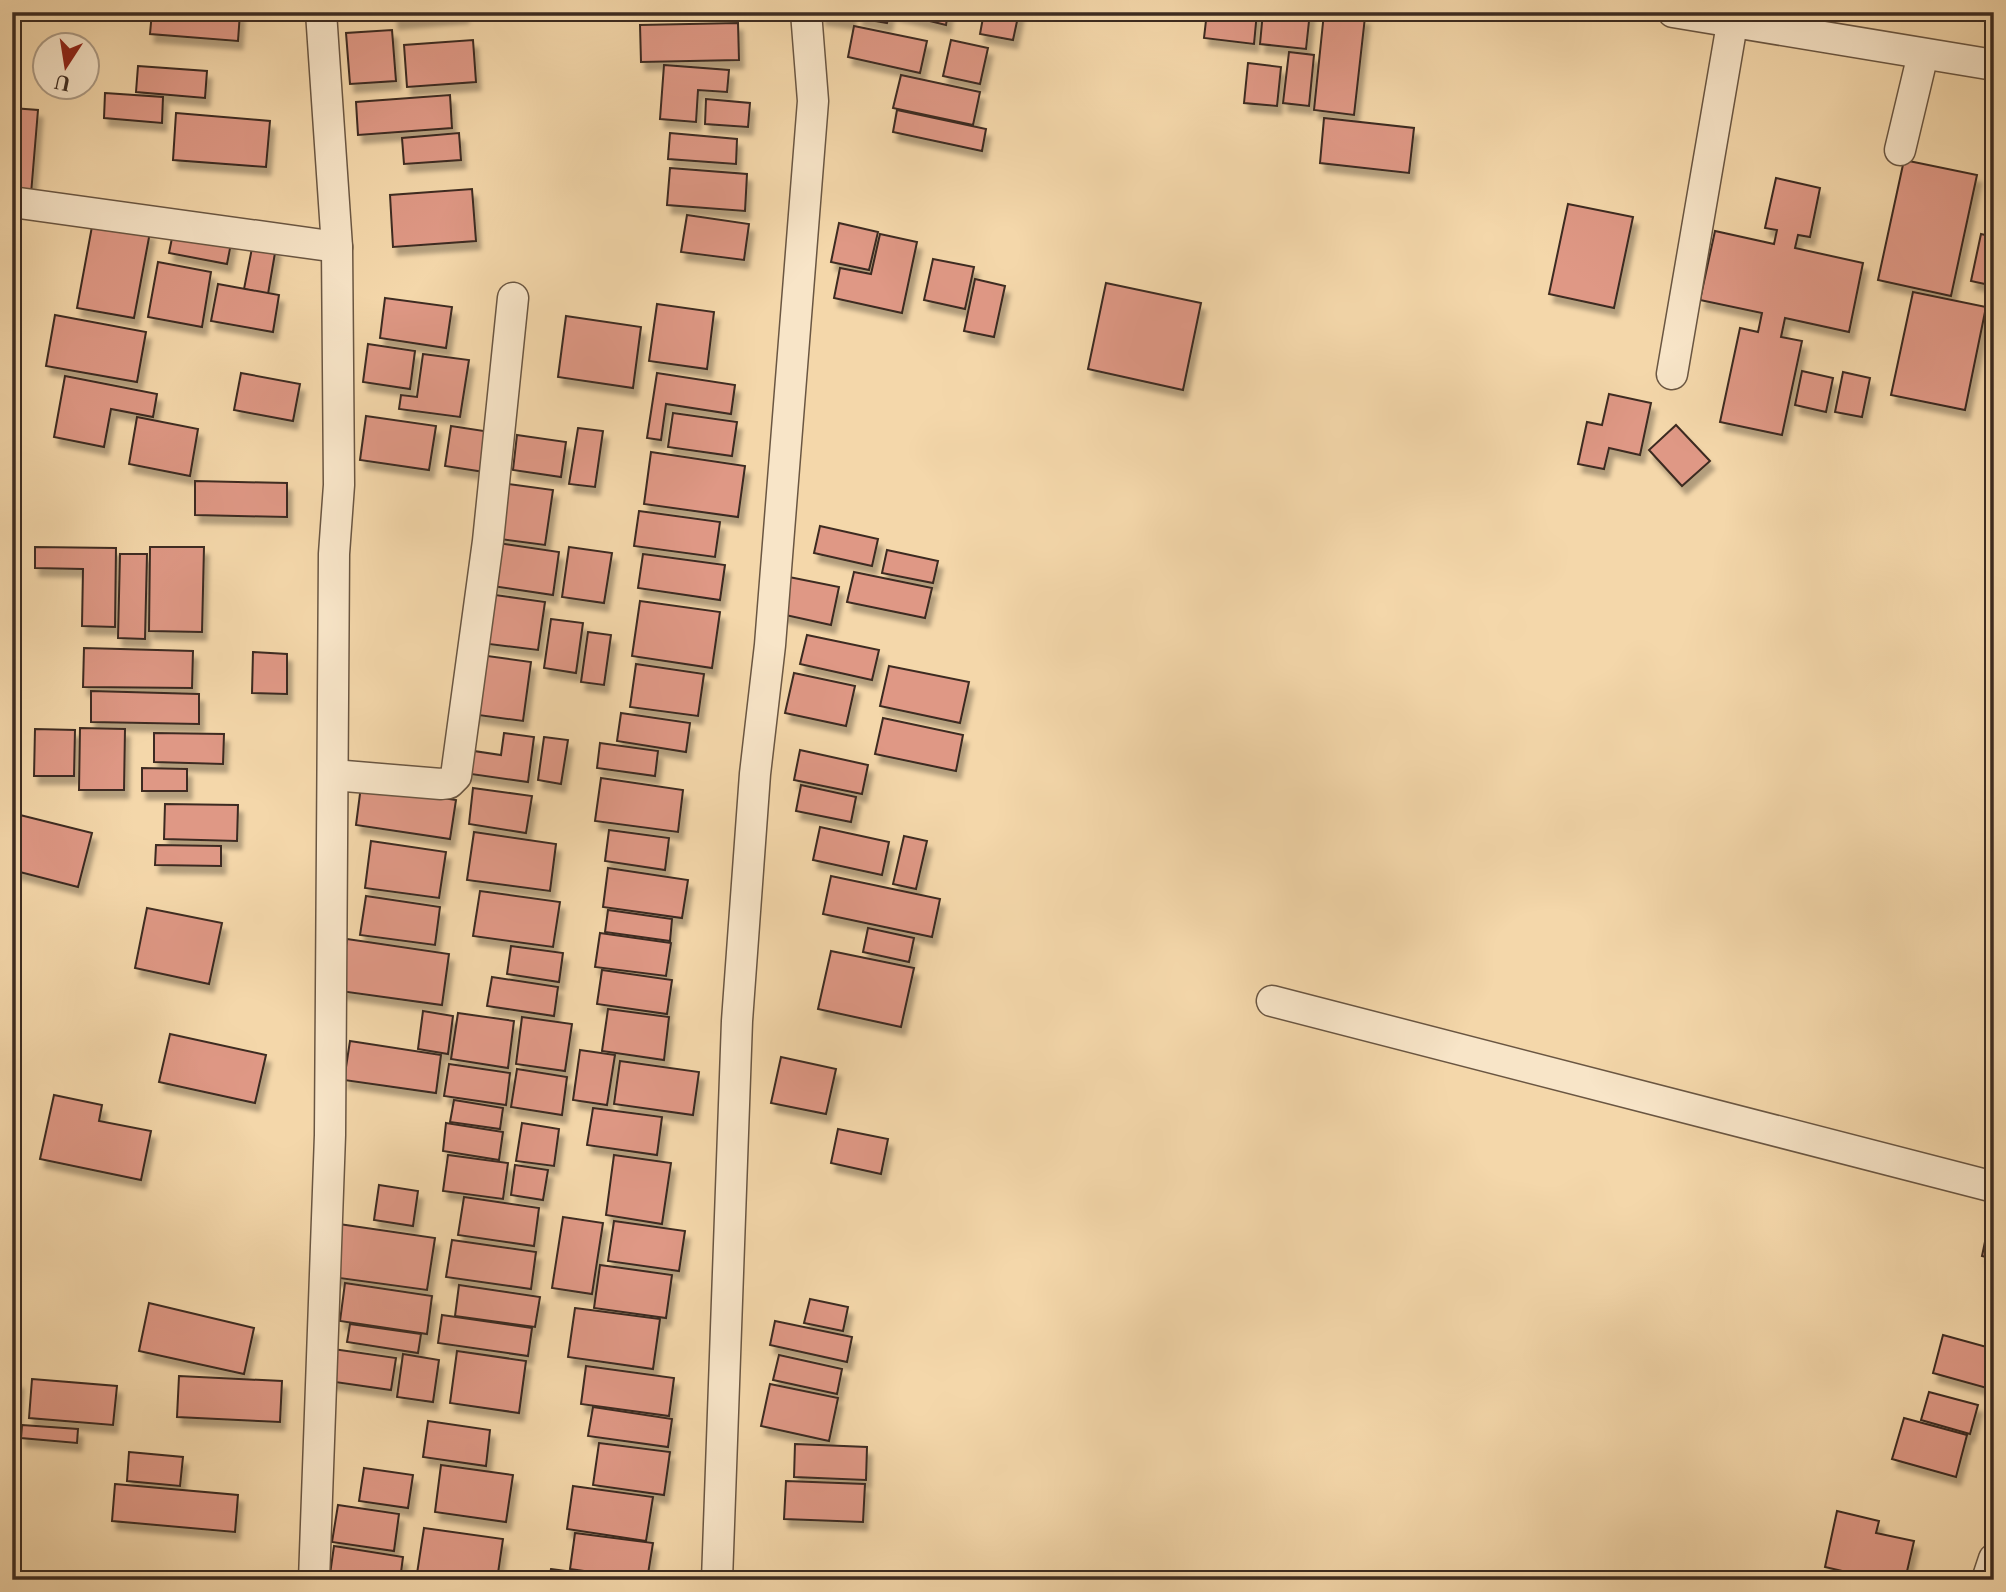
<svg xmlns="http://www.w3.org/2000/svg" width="2006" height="1592" font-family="'Libre Caslon Text',serif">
  <defs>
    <filter id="shadow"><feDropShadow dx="4.5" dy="8" stdDeviation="2" flood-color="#0004"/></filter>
  </defs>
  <rect width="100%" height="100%" fill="#f4d7aa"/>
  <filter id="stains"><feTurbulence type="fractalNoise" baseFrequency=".00286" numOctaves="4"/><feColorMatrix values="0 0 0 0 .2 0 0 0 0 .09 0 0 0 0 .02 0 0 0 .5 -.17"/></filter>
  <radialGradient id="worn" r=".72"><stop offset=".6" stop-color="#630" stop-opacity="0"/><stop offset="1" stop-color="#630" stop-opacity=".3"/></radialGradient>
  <g fill="#df9885" stroke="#3c2b20" stroke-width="2" filter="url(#shadow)">
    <path d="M152,12L240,13L238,41L150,34Z"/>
    <path d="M393,12H464V15L394,21Z"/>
    <path d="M822,12H852L850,21L821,17Z"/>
    <path d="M859,12H890L887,23L858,18Z"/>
    <path d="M893,12H948L946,25Z"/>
    <path d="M984,12H1019L1013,40L980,34Z"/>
    <path d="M1207,12H1257L1254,44L1204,38Z"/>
    <path d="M1263,12H1310L1306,49L1260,44Z"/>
    <path d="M1324,13L1365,17L1354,115L1314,110Z"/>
    <path d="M738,23L739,60L641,62L640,25Z"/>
    <path d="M854,26L927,41L920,73L848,57Z"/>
    <path d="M392,30L396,81L350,84L346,33Z"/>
    <path d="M473,40L476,82L407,87L404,45Z"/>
    <path d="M951,40L988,48L980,84L943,76Z"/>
    <path d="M1289,52L1314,55L1309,106L1283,103Z"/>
    <path d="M1248,63L1281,67L1277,106L1244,103Z"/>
    <path d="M664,65L729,70L727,92L698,90L696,122L660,119Z"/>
    <path d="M138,66L207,71L205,98L136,92Z"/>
    <path d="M901,75L980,92L973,125L893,108Z"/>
    <path d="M105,93L163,97L162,123L104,118Z"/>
    <path d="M450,95L452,128L358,135L356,102Z"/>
    <path d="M706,99L750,103L748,127L705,124Z"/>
    <path d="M12,108L38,110L31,194L12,193Z"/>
    <path d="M897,110L986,129L982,151L893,132Z"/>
    <path d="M176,113L270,121L266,167L173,160Z"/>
    <path d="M1324,118L1414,128L1409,173L1320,163Z"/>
    <path d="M459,133L461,160L404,164L402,138Z"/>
    <path d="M670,133L737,139L736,164L668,159Z"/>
    <path d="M1904,160L1977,175L1951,296L1878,280Z"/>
    <path d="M670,168L747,174L745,211L667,205Z"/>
    <path d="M1776,178L1820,188L1810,237L1798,235L1795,248L1863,263L1849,332L1785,318L1781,337L1802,341L1782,435L1720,422L1740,328L1758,332L1762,313L1700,300L1715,231L1774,244L1777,230L1765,228Z"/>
    <path d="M472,189L476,241L393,247L390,195Z"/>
    <path d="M1568,204L1633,217L1614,308L1549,294Z"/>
    <path d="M687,215L749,224L744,260L681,252Z"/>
    <path d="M93,221L150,232L134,318L77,308Z"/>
    <path d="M839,223L878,232L869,270L831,262Z"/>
    <path d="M174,228L232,238L227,264L169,253Z"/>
    <path d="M880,234L917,242L902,313L834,298L840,268L871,274Z"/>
    <path d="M1981,234L1994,237V286L1971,281Z"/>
    <path d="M253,243L276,247L268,294L244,289Z"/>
    <path d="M933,259L974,267L965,309L924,300Z"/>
    <path d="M158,262L211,272L202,327L148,317Z"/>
    <path d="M975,279L1005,286L994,337L964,331Z"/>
    <path d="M1106,283L1201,303L1183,390L1088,369Z"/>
    <path d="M218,284L279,295L273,332L211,321Z"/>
    <path d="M1913,292L1986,307L1965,410L1891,395Z"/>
    <path d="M385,298L452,307L446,348L380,338Z"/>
    <path d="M657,304L714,312L707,369L649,361Z"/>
    <path d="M55,315L146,332L137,382L46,366Z"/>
    <path d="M566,316L641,327L633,388L558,377Z"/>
    <path d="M368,344L415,351L410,389L363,382Z"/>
    <path d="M423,354L469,360L460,417L399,409L401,395L417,397Z"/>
    <path d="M1802,371L1833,378L1826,412L1795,405Z"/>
    <path d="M1843,372L1870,378L1862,417L1835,412Z"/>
    <path d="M241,373L300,384L293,421L234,410Z"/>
    <path d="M657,373L735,385L731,414L666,404L661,440L647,438Z"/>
    <path d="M65,376L157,394L153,417L111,409L104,447L54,437Z"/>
    <path d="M1609,394L1651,403L1640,455L1609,448L1604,469L1578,464L1587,422L1602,425Z"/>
    <path d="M673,413L737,422L732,456L668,447Z"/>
    <path d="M366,416L436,426L429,470L360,460Z"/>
    <path d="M137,417L198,429L190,476L129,464Z"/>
    <path d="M1676,425L1710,461L1682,486L1649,450Z"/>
    <path d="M451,426L497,433L491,473L445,466Z"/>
    <path d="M578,428L603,431L595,487L569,484Z"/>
    <path d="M517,435L566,442L561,477L513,470Z"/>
    <path d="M651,452L745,466L738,517L644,504Z"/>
    <path d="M195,481L287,483V517L195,515Z"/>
    <path d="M501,483L553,490L545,545L493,538Z"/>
    <path d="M639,511L720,522L715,557L634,546Z"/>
    <path d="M820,526L878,539L872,566L814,553Z"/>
    <path d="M498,543L559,552L553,595L492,586Z"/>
    <path d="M35,547L116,548L115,627L82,626L83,569L35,568Z"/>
    <path d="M150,547H204L202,632L149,631Z"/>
    <path d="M569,547L612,553L604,603L562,597Z"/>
    <path d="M887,550L938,561L933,583L882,573Z"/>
    <path d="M120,554H147L145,639L118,638Z"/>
    <path d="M643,554L725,565L720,600L638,588Z"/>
    <path d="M854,572L932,588L925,618L847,602Z"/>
    <path d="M789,577L839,587L831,625L781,614Z"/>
    <path d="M488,594L545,602L538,650L481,643Z"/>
    <path d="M640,601L720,612L712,668L632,656Z"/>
    <path d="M551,619L583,623L576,673L544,668Z"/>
    <path d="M588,632L611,635L604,685L581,682Z"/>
    <path d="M807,635L879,650L872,680L800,664Z"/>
    <path d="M84,648L193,651L192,688L83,687Z"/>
    <path d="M253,652L287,654V694L252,693Z"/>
    <path d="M480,655L531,662L523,721L471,714Z"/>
    <path d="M636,664L704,674L698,716L630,707Z"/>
    <path d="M889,666L969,682L960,723L880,706Z"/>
    <path d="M794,673L855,686L846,726L785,713Z"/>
    <path d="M91,691L199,694V724L91,722Z"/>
    <path d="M621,713L690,723L686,752L617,741Z"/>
    <path d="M883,718L963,735L956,771L875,754Z"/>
    <path d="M80,728L125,729L124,790H79Z"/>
    <path d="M35,729L75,730L74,776H34Z"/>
    <path d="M154,733L224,734L223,764L154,762Z"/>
    <path d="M504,733L534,737L528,782L464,773L467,750L501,755Z"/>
    <path d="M544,737L568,740L561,784L538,780Z"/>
    <path d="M600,743L658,751L655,776L597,768Z"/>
    <path d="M800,750L868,765L862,794L794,780Z"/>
    <path d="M142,768L187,769V791H142Z"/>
    <path d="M601,778L683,790L678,832L595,821Z"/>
    <path d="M801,785L856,797L851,822L796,811Z"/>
    <path d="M361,786L456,800L450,839L356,825Z"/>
    <path d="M473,788L532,796L526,833L469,824Z"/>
    <path d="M165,804L238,805L237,841L164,839Z"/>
    <path d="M12,813L92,833L78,887L12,870Z"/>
    <path d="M820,827L889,842L882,875L813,860Z"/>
    <path d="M609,830L669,838L665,870L605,861Z"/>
    <path d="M474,832L556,844L550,891L467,880Z"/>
    <path d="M904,836L927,841L916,889L893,884Z"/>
    <path d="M371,841L446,852L439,898L365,888Z"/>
    <path d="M156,845L221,846V866L155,865Z"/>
    <path d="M608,868L688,880L682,918L603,907Z"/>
    <path d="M831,876L940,899L932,937L823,914Z"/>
    <path d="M480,891L560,902L553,947L473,936Z"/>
    <path d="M366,896L440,907L435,945L360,935Z"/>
    <path d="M147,908L222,923L209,984L135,968Z"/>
    <path d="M608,910L672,919L670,941L605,932Z"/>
    <path d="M868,928L914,938L909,962L863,952Z"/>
    <path d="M600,933L671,943L666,976L595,967Z"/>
    <path d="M347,939L449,954L442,1005L340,991Z"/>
    <path d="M511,946L563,953L559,982L507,974Z"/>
    <path d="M831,951L914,968L901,1027L818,1009Z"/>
    <path d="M602,970L672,980L667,1014L597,1004Z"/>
    <path d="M492,977L558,987L554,1016L487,1006Z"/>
    <path d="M608,1009L669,1017L664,1060L602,1051Z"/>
    <path d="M423,1011L453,1016L448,1054L418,1049Z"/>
    <path d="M458,1013L514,1021L508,1068L451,1059Z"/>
    <path d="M522,1017L572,1024L565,1071L516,1064Z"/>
    <path d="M170,1034L266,1055L255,1103L159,1082Z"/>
    <path d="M350,1041L441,1055L436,1093L344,1080Z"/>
    <path d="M580,1050L615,1055L607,1105L573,1100Z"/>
    <path d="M781,1057L836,1069L826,1114L771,1103Z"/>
    <path d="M620,1061L699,1072L693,1115L614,1104Z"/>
    <path d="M449,1064L510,1073L506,1105L444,1096Z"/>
    <path d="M517,1069L567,1077L562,1115L511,1107Z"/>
    <path d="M54,1095L102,1105L99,1121L151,1131L141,1180L40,1159Z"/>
    <path d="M454,1100L503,1108L500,1129L450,1122Z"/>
    <path d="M593,1108L662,1117L657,1155L587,1145Z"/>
    <path d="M446,1123L503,1132L499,1160L443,1151Z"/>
    <path d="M522,1123L559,1129L554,1166L516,1161Z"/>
    <path d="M838,1129L888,1139L881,1174L831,1163Z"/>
    <path d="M448,1155L508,1163L503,1199L443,1191Z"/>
    <path d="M614,1155L671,1163L662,1224L606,1215Z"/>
    <path d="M515,1165L548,1170L543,1200L511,1195Z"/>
    <path d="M379,1185L418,1191L413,1226L374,1220Z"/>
    <path d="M464,1197L539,1208L534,1246L458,1235Z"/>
    <path d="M1991,1213L1994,1214V1259L1982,1256Z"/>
    <path d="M563,1217L603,1223L592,1294L552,1288Z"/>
    <path d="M614,1221L685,1231L679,1271L608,1261Z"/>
    <path d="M339,1224L435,1238L427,1290L332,1277Z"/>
    <path d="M452,1240L536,1252L531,1289L446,1277Z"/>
    <path d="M600,1265L672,1275L666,1318L594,1308Z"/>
    <path d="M345,1283L432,1296L427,1334L340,1321Z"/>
    <path d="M459,1285L540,1297L535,1327L455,1316Z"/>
    <path d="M810,1299L848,1307L843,1331L804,1323Z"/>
    <path d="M149,1303L254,1328L244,1374L139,1351Z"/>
    <path d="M575,1308L660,1319L653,1369L568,1357Z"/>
    <path d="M442,1315L532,1328L528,1356L438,1343Z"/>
    <path d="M775,1321L852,1337L847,1362L770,1345Z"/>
    <path d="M350,1324L421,1334L418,1353L347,1342Z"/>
    <path d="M1943,1335L1994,1349V1390L1933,1373Z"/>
    <path d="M333,1349L396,1358L391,1390L328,1381Z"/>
    <path d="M457,1351L526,1361L519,1413L450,1403Z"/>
    <path d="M403,1354L439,1360L433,1402L397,1397Z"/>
    <path d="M779,1355L842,1369L837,1394L773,1380Z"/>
    <path d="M586,1366L674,1378L669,1416L581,1404Z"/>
    <path d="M179,1376L282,1381L280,1422L177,1417Z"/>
    <path d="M32,1379L117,1386L113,1425L29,1418Z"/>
    <path d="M12,1381H19L15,1431L12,1430Z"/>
    <path d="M770,1384L838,1398L829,1441L761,1426Z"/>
    <path d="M1929,1392L1978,1405L1970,1434L1921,1420Z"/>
    <path d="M593,1407L672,1419L668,1447L588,1436Z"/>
    <path d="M1904,1418L1967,1435L1956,1477L1892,1459Z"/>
    <path d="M428,1421L490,1430L486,1466L423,1457Z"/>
    <path d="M22,1425L78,1429L77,1443L21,1438Z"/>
    <path d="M599,1443L670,1452L664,1495L593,1485Z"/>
    <path d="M795,1444L867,1447L866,1480L794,1477Z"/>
    <path d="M129,1452L183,1457L180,1486L127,1481Z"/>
    <path d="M441,1465L513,1475L506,1522L435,1512Z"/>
    <path d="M364,1468L413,1475L408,1508L359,1501Z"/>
    <path d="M786,1481L865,1484L863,1522L784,1519Z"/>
    <path d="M115,1484L238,1495L235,1532L112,1521Z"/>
    <path d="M573,1486L653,1497L646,1541L567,1529Z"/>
    <path d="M338,1505L399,1514L394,1551L332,1542Z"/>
    <path d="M1837,1511L1879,1521L1876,1533L1914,1541L1905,1580H1881L1825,1567Z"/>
    <path d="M424,1528L503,1539L497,1580H416Z"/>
    <path d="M575,1533L653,1543L647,1580L570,1569Z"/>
    <path d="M334,1546L403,1557L400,1580L330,1574Z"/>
    <path d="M551,1569L626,1579L549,1580Z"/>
  </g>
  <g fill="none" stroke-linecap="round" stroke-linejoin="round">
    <defs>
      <g id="minor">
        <path d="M1673,12L1994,65"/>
        <path d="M1900,150L1923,54"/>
        <path d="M12,202L337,247"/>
        <path d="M1672,374L1732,24"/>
        <path d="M333,775L441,784L449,783L456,776L488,541L513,298"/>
        <path d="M1272,1001L1994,1187"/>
        <path d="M314,1580L330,1135L334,554L339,485L337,247L321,12"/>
        <path d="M717,1580L737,1021L755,774L770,645L813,101L806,12"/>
        <path d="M1987,1580L1994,1559"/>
      </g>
    </defs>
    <use href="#minor" stroke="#6a5642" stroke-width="33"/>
    <use href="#minor" stroke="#f8e5c8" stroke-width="30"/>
  </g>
  <rect width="2006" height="1592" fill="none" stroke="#f4d7aa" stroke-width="42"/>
  <rect x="14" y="14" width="1978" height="1564" fill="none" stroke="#3c2b20" stroke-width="3.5"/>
  <rect x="21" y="21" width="1964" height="1550" fill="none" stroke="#3c2b20" stroke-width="2"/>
  <g transform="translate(66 66) rotate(192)"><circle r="33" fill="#f8e5c8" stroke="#ad9b85" stroke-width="2"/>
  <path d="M0-5L12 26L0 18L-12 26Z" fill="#8f2418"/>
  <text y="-10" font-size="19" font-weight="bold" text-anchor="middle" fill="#3c2b20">U</text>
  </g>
  <rect width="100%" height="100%" filter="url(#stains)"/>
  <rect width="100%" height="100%" fill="url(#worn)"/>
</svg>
